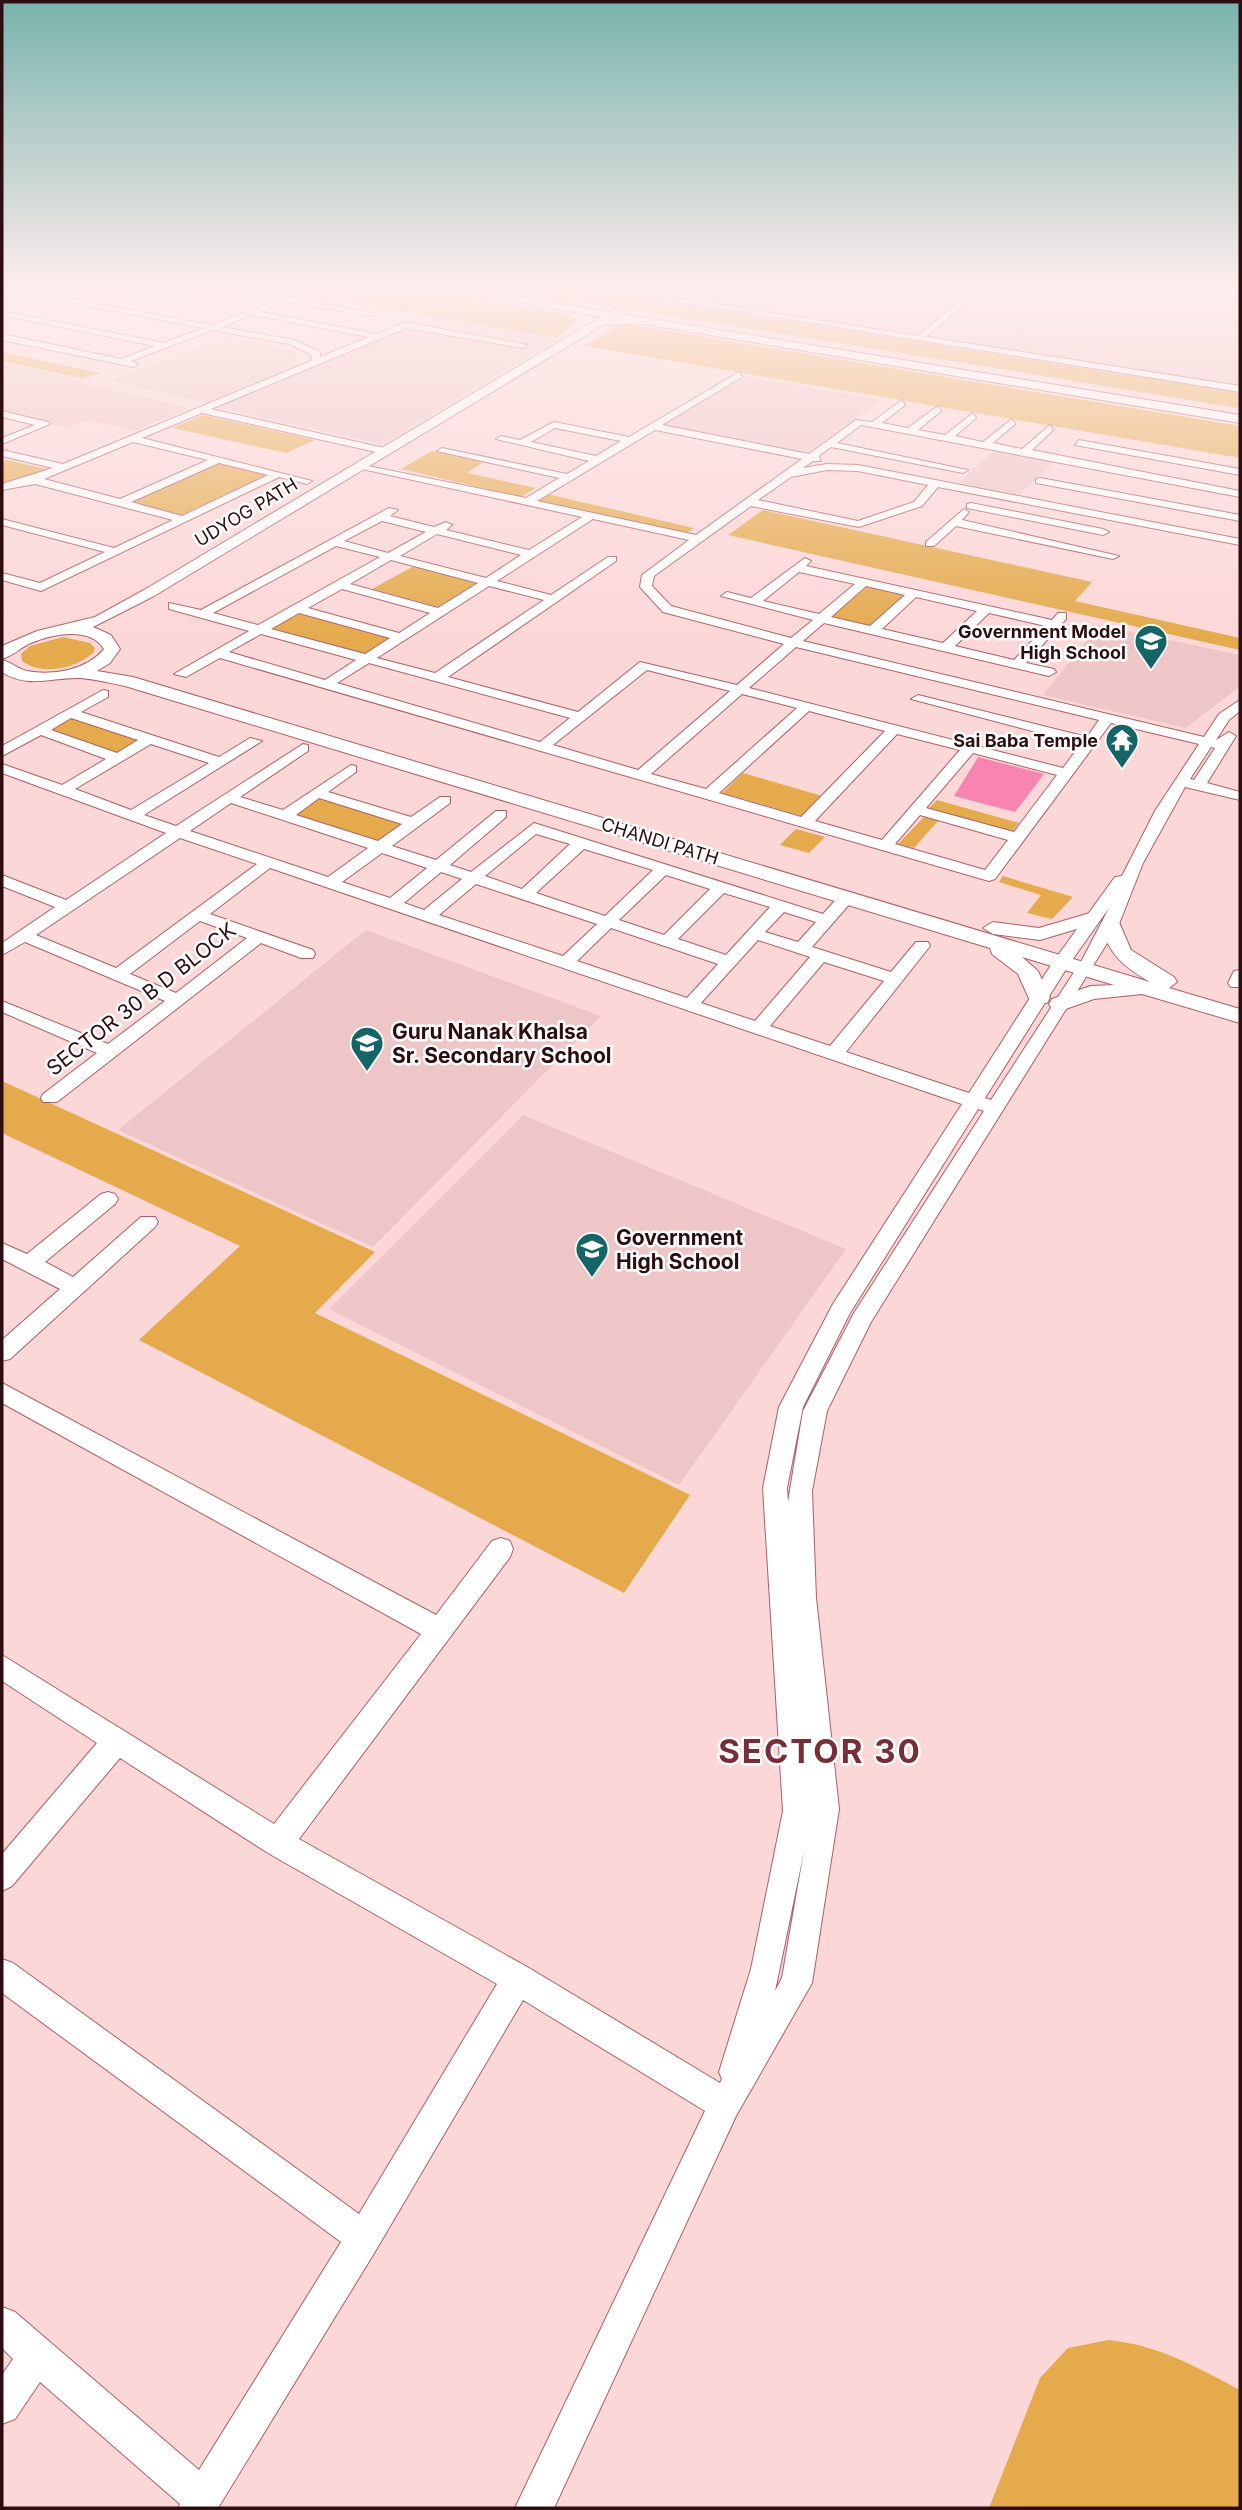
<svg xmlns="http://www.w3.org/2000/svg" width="1242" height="2510" font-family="Inter,sans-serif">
  <rect width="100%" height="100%" fill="#fcd7d8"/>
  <g fill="#eec6c7">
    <path d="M494,289H1240V409L967,364Z"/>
    <path d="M431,317L558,339L382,444L215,407Z"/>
    <path d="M225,337L290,350L300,358L296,365L208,403L111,381Z"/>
    <path d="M2,363L85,381L80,383L190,408L134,431L89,420L68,428L2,413Z"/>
    <path d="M746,376L882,400L806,453L662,426Z"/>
    <path d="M994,451L1055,461L1019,495L959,483Z"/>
    <path d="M1099,625L1240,655V686L1186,728L1043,695Z"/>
    <path d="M366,930L601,1016L373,1247L118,1130Z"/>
    <path d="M523,1115L846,1249L679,1485L329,1309Z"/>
  </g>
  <g fill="#e4aa4c">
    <path d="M276,289H413L569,315L578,320L556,338Z"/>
    <path d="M509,289H583L1240,393V408Z"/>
    <path d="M632,325L1240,426V458L584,346L618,326Z"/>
    <path d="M2,352L100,373L84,379L2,361Z"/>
    <path d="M203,415L315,440L286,453L172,428Z"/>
    <path d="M432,451L483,462L467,473L536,488L521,497L401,469Z"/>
    <path d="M7,460L50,470L2,484V462Z"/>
    <path d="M217,462L268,474L179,516L127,503Z"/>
    <path d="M547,494L694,528L685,534L535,501Z"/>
    <path d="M763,510L1092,582L1075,601L1240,638V650L728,535Z"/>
    <path d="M414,566L479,583L438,607L372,589Z"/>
    <path d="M868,586L906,594L869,628L830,618Z"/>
    <path d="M297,613L391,639L366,654L271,628Z"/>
    <path d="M63,637L90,643L95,648L93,653C75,669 42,676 22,661L21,654L30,646Z"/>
    <path d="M70,715L143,738L117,754L44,730Z"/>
    <path d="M743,773L822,796L802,816L722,793Z"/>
    <path d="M318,798L403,825L379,843L294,816Z"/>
    <path d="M937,800L1019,823L1012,832L929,808Z"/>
    <path d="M924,817L938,821L914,848L898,844Z"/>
    <path d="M796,829L825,837L809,853L780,845Z"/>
    <path d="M1003,876L1073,897L1052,919L1027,913L1041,895L999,882Z"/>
    <path d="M2,1081L375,1252L315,1313L690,1495L624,1593L139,1340L240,1246L2,1133Z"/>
    <path d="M1109,2340C1158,2345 1197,2367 1240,2390V2508H989L1040,2378L1068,2348Z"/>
  </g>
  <path fill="#f784b1" d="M978,757L1044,774L1015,812L954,796Z"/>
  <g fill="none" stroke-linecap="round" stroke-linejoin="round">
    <defs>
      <g id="minor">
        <path d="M2,289H17L212,325L278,300L239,293L242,289L376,314L372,316L288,302L261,312L377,334L405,322L527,345L523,348L406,328L211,409L389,449L385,454L202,413L142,438L312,481L307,484L279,477L41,591L2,580V573L40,583L105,552L2,525V519L114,548L173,520L35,484L2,490V484L53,468L2,456V450L63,464L311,361L312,355L289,344L213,330L131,361L138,364L134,367L2,340V334L121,359L155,346L2,315V311L164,343L203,328ZM252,315H253L369,337L320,357V352L294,340L222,327ZM133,442L208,460L120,499L44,479ZM219,463L268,475L182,516L131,502Z"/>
        <path d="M115,289H130L211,305L207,307Z"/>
        <path d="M602,289H619L918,336L974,289H982L926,337L1240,386V392Z"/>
        <path d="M765,289H784L833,297L829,299Z"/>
        <path d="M1195,289L1240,292V296L1199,291Z"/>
        <path d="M609,320H655L659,323L606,325Z"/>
        <path d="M739,372L742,377L662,425L809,454L856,420L872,422L902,400L905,405L882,423L908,428L938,406L941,411L918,430L945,435L973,413L976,418L955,436L983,442L1012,419L1015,424L993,443L1022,449L1050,425L1053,430L1032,450L1240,491V497L861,425L837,443L968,470L963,473L831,447L819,456L821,461H813L803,468L827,464L858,465L1240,539V545L938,487L922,506L859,527L751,506L654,576L652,586L671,606L791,638L813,620L721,596L727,592L751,598L805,558L811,561L806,566L1052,620L1058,613H1066V619L1026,663L1054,669L1056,672L1049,676L824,623L803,641L1204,737L1219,714L1240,700V711L1229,720L1216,740L1229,732L1236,736L1207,783L1240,792V800L1185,787L1143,863L1119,924L871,1322L827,1411L812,1491L816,1598L839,1809L812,1983L736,2116L554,2508H515L705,2111L523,2000L376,2250L218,2508H178L180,2504L40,2382L15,2419L2,2424V2375L13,2359L2,2348V2307L15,2312L199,2470L341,2242L2,1993V1959L13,1963L359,2214L497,1984L268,1853L120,1758L12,1886L2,1891V1854L97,1743L2,1681V1655L274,1824L421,1634L2,1403V1383L436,1615L492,1541L501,1538L510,1541L513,1549L510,1557L299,1839L529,1968L720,2083L722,2079L719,2072L751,1969L783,1811L763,1488L779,1407L833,1304L962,1104L270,868L210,914L313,950L315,954L313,958H301L261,943L57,1102H43L41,1098L43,1094L97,1053L2,1012V1001L108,1044L165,1001L25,942L2,955V943L55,907L2,886V875L66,900L166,833L2,773V764L62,785L106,759L41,735L2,756V746L103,690L108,691V697L81,712L219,757L250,738L262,741L144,815L176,826L303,744L308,745V751L240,797L283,810L351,765L356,766V772L328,792L411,817L440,797H450V803L392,846L436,860L496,811H506V817L450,865L471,872L534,823L823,914L841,894H853V900L812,947L891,972L916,942H928L930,946L846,1052L969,1093L1053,962L1115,877L1122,876L1155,811L1199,744L1111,723L995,879L989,881L220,658L186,677L174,674L249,631L169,609V603L201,610L389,508L398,510L390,516L434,527L446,522L452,525L446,530L529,550L582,517L362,469L357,466L358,464L526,498L559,478L437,451L442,448L567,474L589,461L496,439L501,436L520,440L554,422L629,437ZM555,428L621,441L596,456L531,442ZM655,430L802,459L696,535L537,501ZM827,470L858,471L928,485L914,502L858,521L758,500L791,477ZM593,519L689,540L642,575L640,587L663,612L784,644L737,685L640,662L578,712L448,677L616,561V557H608L551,595L497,581ZM382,521L426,532L388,553L344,541ZM437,534L521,555L486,578L400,556ZM336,546L380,557L258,625L213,613ZM391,560L478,583L438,608L350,584ZM799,572L855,584L819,614L763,601ZM489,586L544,600L435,673L377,658ZM866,586L905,595L870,626L831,617ZM342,589L430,613L399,633L308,608ZM916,597L977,611L943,643L882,629ZM299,613L390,638L365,654L271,629ZM989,613L1046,626L1014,660L955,646ZM261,634L356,660L325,680L229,652ZM796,647L1099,720L1087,737L918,695L911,699L1081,744L1063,768L749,688ZM369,663L570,718L540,742L337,683ZM647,670L730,691L638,770L553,745ZM742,694L797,708L706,789L651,774ZM809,711L885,731L801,817L719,793ZM71,718L138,740L117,753L51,730ZM897,734L960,750L882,840L815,821ZM151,744L209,763L131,810L75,789ZM1211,747L1215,748L1194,780L1190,779ZM973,753L1057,775L1014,832L926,808ZM319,798L402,824L378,841L296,815ZM231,803L368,848L328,877L190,831ZM920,815L1008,840L985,870L895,844ZM536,834L570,844L522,889L485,876ZM180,838L257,864L116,968L36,935ZM584,849L653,870L605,916L536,893ZM382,853L427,868L390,898L342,882ZM441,872L462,879L424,910L404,903ZM666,875L710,889L664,935L619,920ZM476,884L597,924L563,956L439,915ZM724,893L770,907L726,955L678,939ZM1109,908L1082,960L991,1100L985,1098L1070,963ZM784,912L816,922L798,942L765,932ZM200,921L247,938L176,993L130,974ZM611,928L718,964L687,998L577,961ZM758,940L810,957L755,1021L701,1003ZM824,962L884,981L830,1046L770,1026ZM978,1109L984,1111L854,1313L803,1411L788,1502L787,1488L803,1407L850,1313ZM804,1851L782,1978L775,1991Z"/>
        <path d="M2,411L48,422L50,424L2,444V438L35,425L2,417Z"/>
        <path d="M1079,440L1240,469V475L1075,445Z"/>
        <path d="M1040,478L1240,515V521L1036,483V479Z"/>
        <path d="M971,503L1103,529L1109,532L1103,535L967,508V504Z"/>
        <path d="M964,509L969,512L962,520L1119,556L1113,559L956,526L934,546H926V542Z"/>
        <path d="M1240,970V987H1231L1228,983L1234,971Z"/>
        <path d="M108,1192L115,1194L118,1199L115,1204L45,1262L73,1277L141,1217H155L158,1222L155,1227L10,1359L2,1361V1340L60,1289L2,1259V1243L27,1254L101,1194Z"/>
      </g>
      <g id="major">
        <path d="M447,289H468L609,312L618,308L623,311L621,314L1240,415V423L613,319L154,596L93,627L111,635L120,649L110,663L97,671L133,677L1150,982C1124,967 1108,954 1101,924L1111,918L1118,920L1131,950L1174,977L1177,982L1169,988L1240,1009V1023L1142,994L1094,999L1060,1011L1052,1009L1049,1004L1052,999L1091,986L1114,985L1022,957L1038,971L1050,998L1047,1003H1031L1018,974L992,954L990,948L125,686C110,683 95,679 80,678C53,677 27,689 2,672V660C11,662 18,669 27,671C53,676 87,670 104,649C90,626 52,634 31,643C21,647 13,656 2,659V646L37,631L95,617L144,590L601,317Z"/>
        <path d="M1090,913L1097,915L1100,919L1097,923L1040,940L993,934L983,928L993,922L1039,928Z"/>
      </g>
    </defs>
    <use href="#minor" stroke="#ae5e64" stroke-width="2"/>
    <use href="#major" stroke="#ae5e64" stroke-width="2"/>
    <use href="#minor" fill="#fff" fill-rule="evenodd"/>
    <use href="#major" fill="#fff" fill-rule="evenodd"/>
  </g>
  <linearGradient id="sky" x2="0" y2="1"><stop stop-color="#78b3ac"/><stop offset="0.45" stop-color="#feeded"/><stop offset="1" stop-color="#feeded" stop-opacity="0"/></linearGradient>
  <rect width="1242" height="640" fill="url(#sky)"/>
  <defs>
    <symbol id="school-pin" viewBox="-11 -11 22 30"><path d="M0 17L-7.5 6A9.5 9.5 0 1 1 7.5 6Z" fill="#166566" stroke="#fff"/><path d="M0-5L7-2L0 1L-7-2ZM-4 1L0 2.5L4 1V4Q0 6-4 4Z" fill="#fff"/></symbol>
    <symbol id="temple-pin" viewBox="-11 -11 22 30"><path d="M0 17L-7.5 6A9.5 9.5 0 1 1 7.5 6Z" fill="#166566" stroke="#fff"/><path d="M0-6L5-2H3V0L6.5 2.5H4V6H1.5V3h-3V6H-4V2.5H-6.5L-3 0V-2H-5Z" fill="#fff"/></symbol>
  </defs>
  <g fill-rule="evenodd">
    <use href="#school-pin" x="1132" y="622" width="38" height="52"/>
    <use href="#temple-pin" x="1103" y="721" width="38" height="52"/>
    <use href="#school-pin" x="348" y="1024" width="38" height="52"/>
    <use href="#school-pin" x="573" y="1230" width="38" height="52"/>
  </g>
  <g text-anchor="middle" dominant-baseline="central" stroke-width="5" stroke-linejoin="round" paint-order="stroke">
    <g font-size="18" fill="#2d0d10" stroke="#fff">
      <text transform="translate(246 512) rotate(-31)">UDYOG PATH</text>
      <text transform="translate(660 841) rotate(17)">CHANDI PATH</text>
    </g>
    <g font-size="18" font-weight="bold" fill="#2d0d10" stroke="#fff" text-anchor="end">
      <text x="1126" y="631">Government Model<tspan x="1126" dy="21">High School</tspan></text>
      <text x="1098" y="740">Sai Baba Temple</text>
    </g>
    <g font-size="21" fill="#2d0d10" stroke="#fff">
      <text transform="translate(141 999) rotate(-38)">SECTOR 30 B D BLOCK</text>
    </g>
    <g font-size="21" font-weight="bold" fill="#2d0d10" stroke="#fff" text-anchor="start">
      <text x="392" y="1031">Guru Nanak Khalsa<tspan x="392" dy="24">Sr. Secondary School</tspan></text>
      <text x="616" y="1237">Government<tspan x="616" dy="24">High School</tspan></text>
    </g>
    <g font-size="33" font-weight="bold" letter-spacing="2" fill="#782e36" stroke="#fff">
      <text x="820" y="1751">SECTOR 30</text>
    </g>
  </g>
  <rect width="1242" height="2510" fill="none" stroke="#2d0d10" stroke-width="7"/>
</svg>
